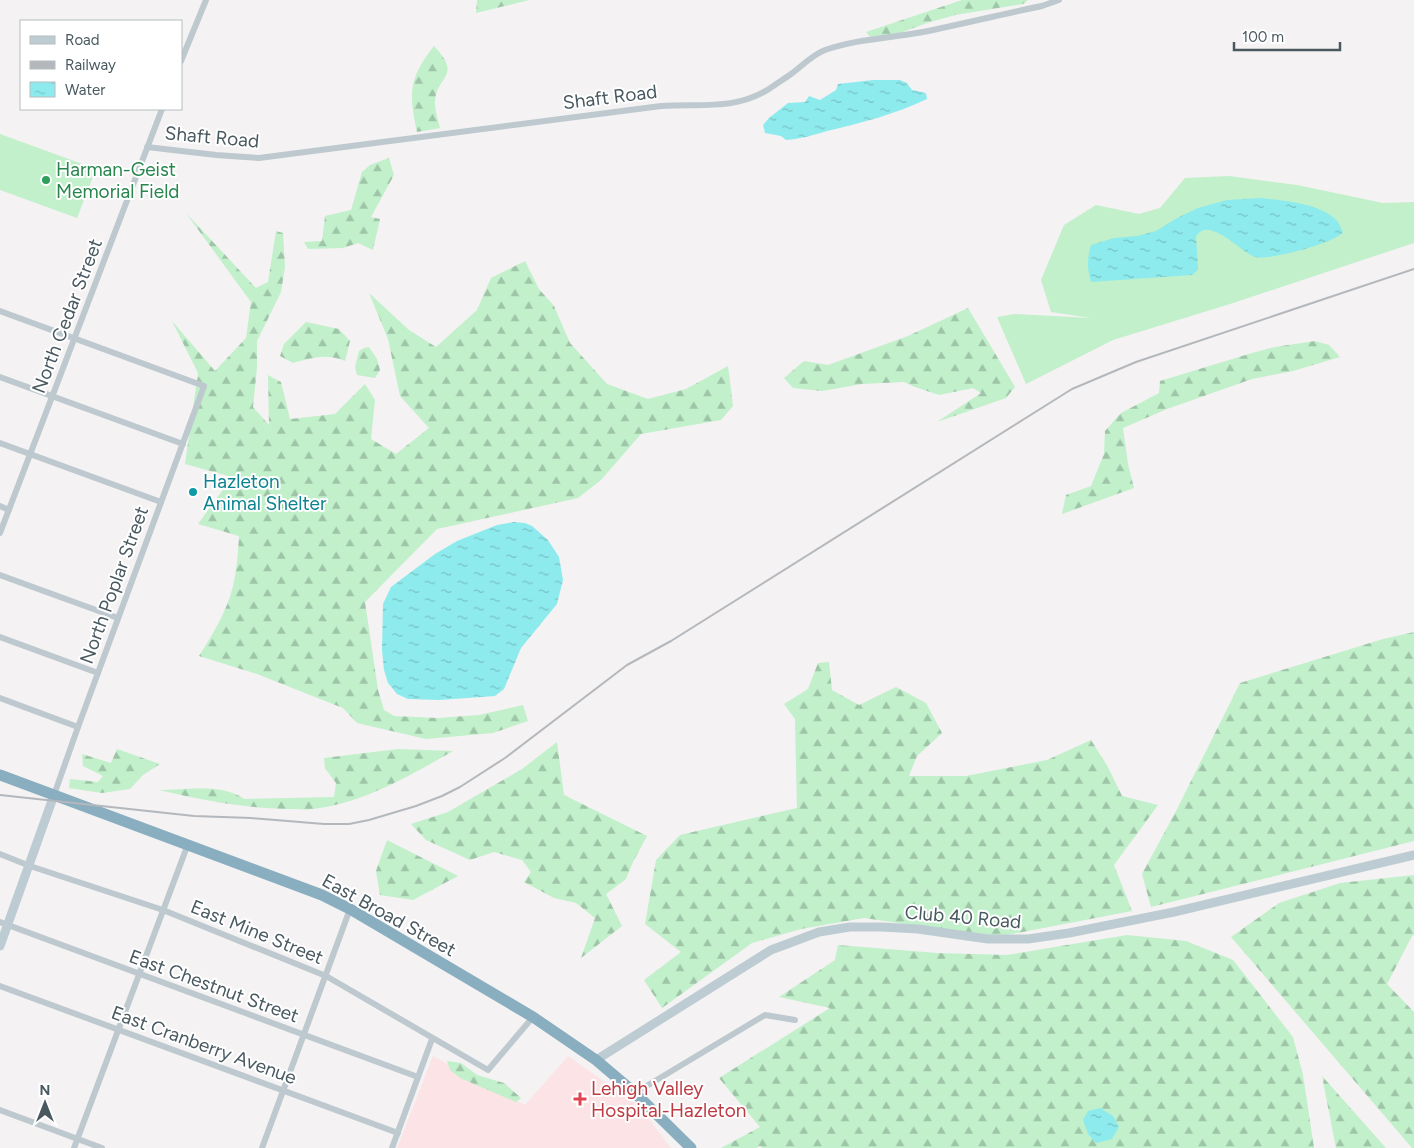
<svg xmlns="http://www.w3.org/2000/svg" width="1414" height="1148" font-family="Figtree,sans-serif">
  <defs>
    <pattern id="forest-firs" width="22" height="20" patternUnits="userSpaceOnUse" patternTransform="scale(1.25)"><rect width="22" height="20" fill="#c1f0cb"/><path d="M5 1l3.5 6h-7zM16 11l3.5 6h-7z" fill="#9fc5a8"/></pattern>
    <pattern id="water-ripples" width="26" height="14" patternUnits="userSpaceOnUse" patternTransform="scale(1.25)"><rect width="26" height="14" fill="#8eebed"/><path d="M2 4q2-2 4 0t4 0M15 11q2-2 4 0t4 0" fill="none" stroke="#76c1c3"/></pattern>
  </defs>
  <rect width="100%" height="100%" fill="#f4f2f2"/>
  <path fill="#fce4e6" d="M433,1056L525,1105L568,1056L639,1106L671,1148H397Z"/>
  <g fill="#c1f0cb">
    <path d="M0,134L96,169L77,218L0,190Z"/>
    <path d="M1229,176L1297,185L1383,203L1414,202V243L1230,304L1113,340L1026,384L997,317L1015,314L1091,318L1051,312L1041,280L1064,225L1096,205L1139,214L1160,208L1185,178Z"/>
  </g>
  <g fill="url(#forest-firs)">
    <path d="M477,0H529L476,13Z"/>
    <path d="M962,0H1028L1023,4L955,15L927,23L900,33L870,37L866,32Z"/>
    <path d="M434,46C464,78 435,75 435,104C435,111 438,120 440,128L417,132C409,93 408,79 434,46Z"/>
    <path d="M389,158L394,175L371,217L380,219L373,250L358,243L343,248L308,249L304,242L322,241L325,216L351,210L362,172L370,165Z"/>
    <path d="M186,213L256,288L268,282L276,231L283,233L285,267L281,292L257,341V367L253,407L269,425L268,375L281,382L290,419L335,414L365,384L375,400L371,439L396,454L429,428L400,396L388,339L369,293L409,330L436,347L477,310L491,278L525,261L539,289L554,306L570,343L607,384L648,399L686,389L728,366L733,406L721,420L641,434L601,480L578,498L437,529L365,602L378,690L384,710L394,716L438,718L479,715L523,705L528,721L493,733L426,739L357,723L343,708L325,701L257,674L199,656C213,634 227,611 233,586C237,570 238,552 239,536L198,524L232,477L185,464L198,373L172,321L215,371L246,338L251,302Z"/>
    <path d="M968,308L1015,387L1006,398L937,422L981,393L973,388L939,395L915,387L904,382L862,384L822,391L793,388L784,378L804,361L828,365L908,336Z"/>
    <path d="M306,322L339,329L350,341L345,361C326,353 312,358 293,363L280,356L284,344Z"/>
    <path d="M1315,341L1329,345L1340,357L1293,371L1252,379L1167,409L1123,428L1128,464L1134,488L1062,514L1066,495L1091,486L1104,454L1105,431L1121,413L1159,393L1160,381L1252,353L1275,347Z"/>
    <path d="M369,347L377,359L380,370L375,378L357,375L355,367L359,351L364,348Z"/>
    <path d="M1414,632V841L1151,907L1142,874L1175,813L1240,683L1383,639Z"/>
    <path d="M829,662L832,690L859,705L896,687L926,703L942,733L917,756L909,776H966L1047,760L1091,740L1108,767L1122,796L1158,805L1114,865L1132,911L996,937L864,918L801,929L752,943L662,1008L644,980L681,952L645,924L656,860L680,835L797,808L795,719L784,704L808,689L818,663Z"/>
    <path d="M557,742L564,795L647,836L633,862L626,879L606,894L622,926L581,958L595,918L576,903L554,898L524,882L531,872L522,860L494,852L470,860L426,840L411,824L448,812L522,769Z"/>
    <path d="M117,749L160,764L143,775L130,789L102,793L69,788L70,779L98,782L103,776L83,766L82,754L111,763Z"/>
    <path d="M398,749L453,751C409,776 364,803 313,809C305,810 295,809 287,809C243,808 202,800 159,790C185,790 223,783 244,799L334,797L336,783L325,768L324,758Z"/>
    <path d="M387,840L458,876L413,900L380,895L376,871Z"/>
    <path d="M1414,875V934L1411,938L1387,984L1414,1012V1148H1412L1231,937L1279,903L1340,883Z"/>
    <path d="M1127,935L1186,941L1233,960L1293,1037L1303,1075L1314,1148H762L760,1146L756,1148H721L760,1127L719,1078L830,1008L779,997L835,960L838,945L937,953L1007,955Z"/>
    <path d="M447,1061L461,1063L477,1075L504,1083L521,1098L516,1102L460,1078L450,1070Z"/>
    <path d="M1322,1076L1386,1148H1336Z"/>
  </g>
  <g fill="url(#water-ripples)">
    <path d="M873,80H900L907,83L912,90L926,93L927,99C896,114 861,123 827,131C814,135 800,139 786,140L781,136L765,133L763,125L769,118L788,103L805,102L809,96L820,100L836,90L838,84Z"/>
    <path d="M1261,198C1284,201 1322,203 1338,222C1340,225 1341,229 1343,232C1336,243 1267,261 1255,257C1241,252 1207,214 1196,237L1198,267V270L1192,275L1091,282C1087,270 1087,258 1091,245L1114,238L1137,236L1156,231L1177,218L1198,208L1227,200Z"/>
    <path d="M514,522L525,523L532,526L548,540L559,557L563,580L557,604L521,648L504,689L495,696L439,700L408,699L397,694L388,683L384,670L382,650L383,604L391,587L435,554L457,541L497,525Z"/>
    <path d="M1100,1108L1113,1116L1119,1127L1112,1139L1096,1143L1088,1134L1083,1120L1088,1111Z"/>
  </g>
  <g fill="none" stroke-linecap="round" stroke-linejoin="round">
    <g stroke="#bdc9ce" stroke-width="6">
      <path d="M181,61L206,0"/>
      <path d="M147,147L216,155L259,158L661,106C700,103 734,111 769,89C776,84 784,79 791,74C802,66 812,55 825,50C856,39 891,38 923,32C963,24 1002,14 1042,6L1059,0"/>
      <path d="M0,311L204,386L78,727L54,795"/>
      <path d="M0,377L183,444"/>
      <path d="M0,443L161,502"/>
      <path d="M0,506L9,510"/>
      <path d="M0,533L162,109"/>
      <path d="M0,575L118,618"/>
      <path d="M0,637L98,673"/>
      <path d="M0,698L78,727"/>
      <path d="M0,854L30,866L163,910L326,976L488,1070L533,1017"/>
      <path d="M0,922L418,1077"/>
      <path d="M0,986L398,1133"/>
      <path d="M635,1093L765,1015L795,1020"/>
      <path d="M0,1110L102,1148"/>
      <path d="M74,1148L188,844"/>
      <path d="M262,1148L350,909"/>
      <path d="M392,1148L432,1039"/>
    </g>
    <g stroke="#bdccd3" stroke-width="9">
      <path d="M0,946L54,795"/>
      <path d="M596,1060L771,950L819,932L850,927H882L918,929L988,939H1028L1069,933L1174,912L1414,855"/>
    </g>
    <path stroke="#89aec0" stroke-width="11" d="M0,775L322,895L350,909L533,1017L596,1060L635,1093L691,1148"/>
    <path stroke="#b4b8bc" stroke-width="2" d="M0,795L194,816L251,818L324,824H349L369,820L416,806L442,796L460,787L505,758L627,665L671,641L1072,389L1136,362L1414,269"/>
  </g>
  <circle fill="#2e9e5b" stroke="#fff" stroke-width="2" cx="46" cy="180" r="5"/>
  <circle fill="#0f9aa8" stroke="#fff" stroke-width="2" cx="193" cy="492" r="5"/>
  <path fill="#e0444e" stroke="#fff" stroke-width="2" d="M577.5 1091.5h5v5h5v5h-5v5h-5v-5h-5v-5h5z"/>
  <g text-anchor="middle" dominant-baseline="central" stroke-width="4" stroke-linejoin="round" paint-order="stroke">
    <g font-size="19" fill="#495960" stroke="#fff">
      <text transform="translate(610 97) rotate(-7)">Shaft Road</text>
      <text transform="translate(212 137) rotate(5)">Shaft Road</text>
      <text transform="translate(67 316) rotate(-69)">North Cedar Street</text>
      <text transform="translate(114 585) rotate(-70)">North Poplar Street</text>
      <text transform="translate(389 915) rotate(29)">East Broad Street</text>
      <text transform="translate(963 917) rotate(5)">Club 40 Road</text>
      <text transform="translate(257 932) rotate(22)">East Mine Street</text>
      <text transform="translate(214 986) rotate(20)">East Chestnut Street</text>
      <text transform="translate(204 1045) rotate(20)">East Cranberry Avenue</text>
    </g>
    <g font-size="19" fill="#27864d" stroke="#fff" text-anchor="start">
      <text x="56" y="169">Harman-Geist<tspan x="56" dy="22">Memorial Field</tspan></text>
    </g>
    <g font-size="19" fill="#0d838f" stroke="#fff" text-anchor="start">
      <text x="203" y="481">Hazleton<tspan x="203" dy="22">Animal Shelter</tspan></text>
    </g>
    <g font-size="19" fill="#be3a42" stroke="#fff" text-anchor="start">
      <text x="591" y="1088">Lehigh Valley<tspan x="591" dy="22">Hospital-Hazleton</tspan></text>
    </g>
  </g>
  <rect x="20" y="20" width="162" height="90" fill="#ffffff" stroke="#b6bdbf"/>
  <rect x="30" y="36" width="25" height="8" fill="#bdccd3" stroke="#b6bdbf"/>
  <text x="65" y="45" font-size="15" fill="#495960">Road</text>
  <rect x="30" y="61" width="25" height="8" fill="#b4b8bc" stroke="#b6bdbf"/>
  <text x="65" y="70" font-size="15" fill="#495960">Railway</text>
  <rect x="30" y="82" width="25" height="15" fill="url(#water-ripples)" stroke="#b6bdbf"/>
  <text x="65" y="95" font-size="15" fill="#495960">Water</text>
  <g transform="translate(45 1103)" stroke="#ffffff" stroke-width="4" paint-order="stroke">
  <path d="M0-4L9 19L0 12L-9 19Z" fill="#495960"/>
  <text y="-8" font-size="14" font-weight="bold" text-anchor="middle" fill="#495960">N</text>
  </g>
  <path d="M1234 42v8h106v-8" fill="none" stroke="#495960" stroke-width="2.5"/>
  <text x="1242" y="42" font-size="15" fill="#495960" stroke="#ffffff" stroke-width="4" paint-order="stroke">100 m</text>
</svg>
